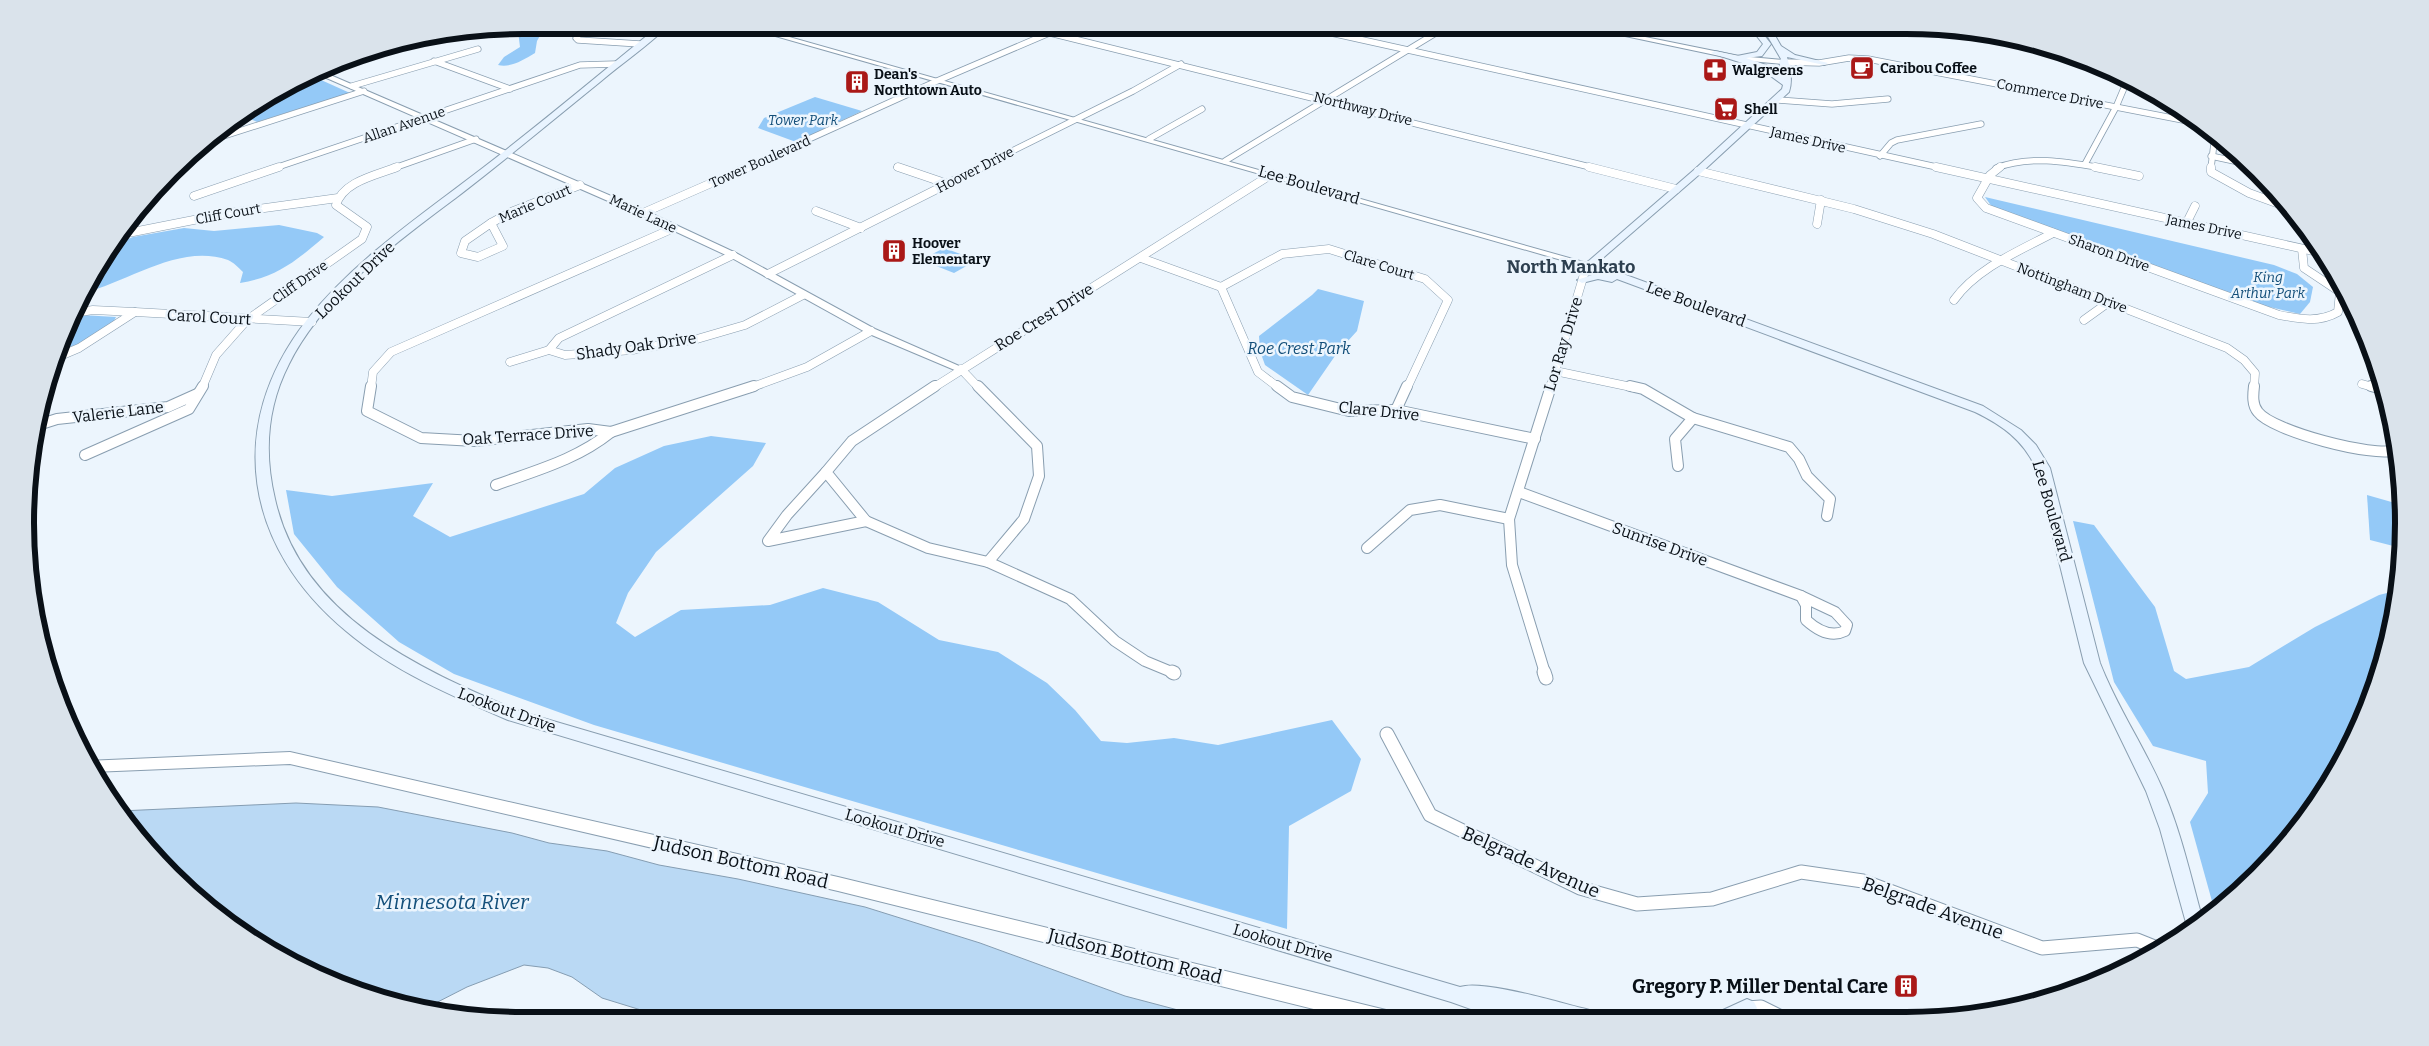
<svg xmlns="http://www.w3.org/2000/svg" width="2429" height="1046" font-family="Bitter,serif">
  <rect width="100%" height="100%" fill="#ecf5fd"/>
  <g fill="#94c9f7">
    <path d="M521,25H546L537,41L535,53C523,60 511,68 498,65L504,57L520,47L518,31Z"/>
    <path d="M310,75L350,93L257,122L242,115L274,92Z"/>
    <path d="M815,97L862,111L796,142L758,128L764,118Z"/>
    <path d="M1985,197L2274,265L2297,274L2313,287L2310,302L2300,314L2265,306L1992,207Z"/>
    <path d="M279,225L317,233L324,237C296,261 277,277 240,283L243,272C239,268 233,262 228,260C179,243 129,282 83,293L92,274L111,246L133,237L184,228L214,231Z"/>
    <path d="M944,248L977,260L954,273L921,260Z"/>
    <path d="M1318,289L1364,301L1357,331L1337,353L1308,395L1265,365L1260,351L1259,336L1312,295Z"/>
    <path d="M81,315L116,317L114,321L74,347L54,356L72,317Z"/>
    <path d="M711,436L766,443L753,466L656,552L628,593L616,623L635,637L681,610L770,605L823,588L878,602L939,640L998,652L1047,683L1075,710L1101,741L1127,743L1174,738L1218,745L1332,720L1361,759L1351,791L1289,826L1287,929L594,725L454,674L399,642L337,587L294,534L286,490L332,496L433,483L413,516L450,537L584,494L615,468L664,446Z"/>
    <path d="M2367,495L2402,505L2401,548L2370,540Z"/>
    <path d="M2073,521L2094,525L2155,607L2174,671L2186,679L2249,667L2315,627L2379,595L2399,590C2392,621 2387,653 2378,683C2367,716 2310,837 2277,844L2275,852L2215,912L2190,822L2208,793L2206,761L2153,746L2114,682Z"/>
  </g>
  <path fill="#bad9f4" stroke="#859db2" d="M296,803L378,807L512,833L549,843L607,851L659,865L738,879L865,907L980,943L1125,996L1212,1019L699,1020L641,1010L602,998L572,977L548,968L524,965L467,987L422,1010L363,994L274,954L220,918L148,851L120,811Z"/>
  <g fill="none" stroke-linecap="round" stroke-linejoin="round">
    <defs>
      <g id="minor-far3">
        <path d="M588,25L576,38L578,40L640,44"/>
        <path d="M1295,25L1941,168"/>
        <path d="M1050,33L1594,168"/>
        <path d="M434,61L510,89"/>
        <path d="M1783,62L1819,63L1849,58L1868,59L2198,123"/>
        <path d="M352,86L478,49"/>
        <path d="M1777,100L1832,104L1888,99"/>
        <path d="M1149,139L1202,109"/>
        <path d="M202,143L364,91"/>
        <path d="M1880,156L1891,143L1897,140L1981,124"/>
        <path d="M2211,156L2248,164"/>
        <path d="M1225,161L1449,25"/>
        <path d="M2085,164L2116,107L2127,81"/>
        <path d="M897,167L901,168"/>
        <path d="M275,168L580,65L615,64"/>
        <path d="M394,168L476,139"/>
        <path d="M745,168L937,81L1068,25"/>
        <path d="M978,168L1133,91L1181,64"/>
        <path d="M1996,168C2030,155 2067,162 2102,168"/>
        <path d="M2211,168L2215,135"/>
      </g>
      <g id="minor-far2">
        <path d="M898,167L948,184"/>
        <path d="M1589,167L1676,189"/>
        <path d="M1936,167L2322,253"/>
        <path d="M2000,167L1990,175L1977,198L1986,208L2279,315C2300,319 2319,323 2338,312L2340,292L2304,268L2302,249"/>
        <path d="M2095,167L2139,176"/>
        <path d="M2211,167V172L2249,193L2290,208"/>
        <path d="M1698,171L1854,209L1933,234L2227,348L2244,360L2255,373L2254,388"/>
        <path d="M194,196L279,167"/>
        <path d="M816,211L861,228"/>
        <path d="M643,213L748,167"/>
        <path d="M491,223L503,246L478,257L461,253L465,241Z"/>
        <path d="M491,223L511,212L580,185"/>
        <path d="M1817,224L1821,200"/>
        <path d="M2186,224L2195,206"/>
        <path d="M120,232H133L229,213L338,198"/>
        <path d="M733,255L559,338L549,350L565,355L632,350L697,339L745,325L803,295"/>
        <path d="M1141,258L1221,287L1258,372L1279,388"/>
        <path d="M768,274L981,167"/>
        <path d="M1221,287L1282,254L1329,249L1425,279L1448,300L1407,388"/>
        <path d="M1954,300C1977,268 2019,251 2053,233"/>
        <path d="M135,312L312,322"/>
        <path d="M2084,320L2109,302"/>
        <path d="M53,359L79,348L135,312L93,310L74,313"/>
        <path d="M510,362L549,350"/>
        <path d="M961,369L979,388"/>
        <path d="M1555,371L1636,388"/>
        <path d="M2362,384L2376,388"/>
        <path d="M202,388L216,355L247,320L362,239L367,227L336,205C343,181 377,175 397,167"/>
        <path d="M371,388L373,372L391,352L674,228"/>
        <path d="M750,388L807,367L871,331"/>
        <path d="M933,388L1272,174"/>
        <path d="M1550,388L1585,271L1589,265"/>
      </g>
      <g id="minor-far1">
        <path d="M371,386L367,411L421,438L475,441L588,429L611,432L754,386"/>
        <path d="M935,386L852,441L826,472L866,521L928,548L988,562L1070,599L1115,641L1145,661L1174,673"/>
        <path d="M978,386L1037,446L1039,476L1024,519L988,562"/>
        <path d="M1277,386L1292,397L1349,411L1396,410L1535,439"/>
        <path d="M1630,386L1643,389L1693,418L1789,447L1799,459L1807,476L1830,499L1827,516"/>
        <path d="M2254,386C2253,395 2252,405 2258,412C2272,431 2374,458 2396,450"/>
        <path d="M2371,386L2386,390"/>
        <path d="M1396,410L1407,386"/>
        <path d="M35,426L57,419L168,407L197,394"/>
        <path d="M85,455L189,409L203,386"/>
        <path d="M1678,466L1675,439L1693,418"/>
        <path d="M826,472L787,515L768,541L866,521"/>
        <path d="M496,485C537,470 576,460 611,432"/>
        <path d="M1519,492L1801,596"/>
        <path d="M1367,548L1410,510L1440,505L1509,519"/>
        <path d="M1801,596L1835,612L1847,625L1845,631C1831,638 1817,630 1806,620V605Z"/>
        <path d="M1545,673L1512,565L1509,519L1551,386"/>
      </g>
      <g id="minor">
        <path d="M1172,672L1174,673"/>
        <path d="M1544,672L1546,678"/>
        <path d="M1387,734L1430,815L1580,888L1637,904L1712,899L1801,872L1863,881L2042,948L2137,940L2157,948"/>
        <path d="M1747,1008L1761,1007L1781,1017"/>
      </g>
      <g id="tertiary">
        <path d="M737,25H747L1594,265L1592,267H1586Z"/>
        <path d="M1573,25H1586L1739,56L1783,60L1787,62L1783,64L1739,60Z"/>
        <path d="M321,71L646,211L736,253L875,329L966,369L961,372L957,371L867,333L730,257L640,215L315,73Z"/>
        <path d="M290,752L838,877L1386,1010L1392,1012L1395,1018L1354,1019L838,891L290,764L92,772L86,761Z"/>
      </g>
      <g id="secondary">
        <path d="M660,25H669C648,46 622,63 600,82C552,121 505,160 457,197C396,243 324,294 289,364C267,407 264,453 275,499C301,616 419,669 519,711L1460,987C1482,979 1560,1003 1586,1009L1593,1011L1596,1018H1546L1535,1015L1536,1018H1496L1451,1002L508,720C452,696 393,671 346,631C245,547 224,427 306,321C355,259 423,214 484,167C544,121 602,72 660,25Z"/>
        <path d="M1748,25H1756L1771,44L1762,56L1746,58L1766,65L1784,77L1779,62L1781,59L1761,25H1769L1781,46L1795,55L1828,63L1824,65L1787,57C1790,68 1793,80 1789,92L1701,173L1596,264L1983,406L2021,430L2036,445L2050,468L2100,663C2117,707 2144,746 2163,790C2181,832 2191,877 2203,921L2188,930L2160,829L2146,791L2084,663L2036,468C2023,440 2002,425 1975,412L1617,279L1612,282L1598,279L1582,283L1577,280L1598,273L1604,274L1584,265L1695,169L1782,89L1783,85L1761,69L1711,53L1715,51L1737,56L1757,52L1763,44Z"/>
        <path d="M1747,999L1754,1002L1757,1008C1751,1022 1733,1017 1720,1017L1723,1010Z"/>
      </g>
    </defs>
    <use href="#minor-far3" stroke="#899eb0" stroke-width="7"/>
    <use href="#minor-far2" stroke="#899eb0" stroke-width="9"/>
    <use href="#minor-far1" stroke="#899eb0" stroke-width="12"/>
    <use href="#minor" stroke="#899eb0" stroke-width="15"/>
    <use href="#tertiary" stroke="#899eb0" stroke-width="2"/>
    <use href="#secondary" stroke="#899eb0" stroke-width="2"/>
    <use href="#minor-far3" stroke="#fff" stroke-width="5.5"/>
    <use href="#minor-far2" stroke="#fff" stroke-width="8"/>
    <use href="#minor-far1" stroke="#fff" stroke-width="10"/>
    <use href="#minor" stroke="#fff" stroke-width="13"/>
    <use href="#tertiary" fill="#fff" fill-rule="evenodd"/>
    <use href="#secondary" fill="#e9f4ff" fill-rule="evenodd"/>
  </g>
  <defs>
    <symbol id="cafe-square" viewBox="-11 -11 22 22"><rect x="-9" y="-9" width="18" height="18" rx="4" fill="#aa1817" stroke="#ecf5fd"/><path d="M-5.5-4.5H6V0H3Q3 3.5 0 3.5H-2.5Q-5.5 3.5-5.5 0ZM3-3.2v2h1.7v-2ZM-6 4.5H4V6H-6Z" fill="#fff"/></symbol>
    <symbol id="pharmacy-square" viewBox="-11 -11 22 22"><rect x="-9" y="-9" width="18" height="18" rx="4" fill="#aa1817" stroke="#ecf5fd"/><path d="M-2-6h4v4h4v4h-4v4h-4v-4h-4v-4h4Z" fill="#fff"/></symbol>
    <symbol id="building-square" viewBox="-11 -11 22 22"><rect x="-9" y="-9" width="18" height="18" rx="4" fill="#aa1817" stroke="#ecf5fd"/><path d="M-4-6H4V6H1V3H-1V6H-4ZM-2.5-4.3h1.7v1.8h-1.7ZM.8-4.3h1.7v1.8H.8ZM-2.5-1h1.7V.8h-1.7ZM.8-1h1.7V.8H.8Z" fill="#fff"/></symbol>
    <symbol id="supermarket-square" viewBox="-11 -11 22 22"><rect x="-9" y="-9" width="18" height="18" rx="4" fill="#aa1817" stroke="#ecf5fd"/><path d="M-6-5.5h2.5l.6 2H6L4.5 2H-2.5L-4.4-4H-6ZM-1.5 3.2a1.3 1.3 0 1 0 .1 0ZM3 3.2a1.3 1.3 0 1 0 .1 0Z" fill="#fff"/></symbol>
  </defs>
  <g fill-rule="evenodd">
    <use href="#cafe-square" x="1848" y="54" width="28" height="28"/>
    <use href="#pharmacy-square" x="1701" y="56" width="28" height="28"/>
    <use href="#building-square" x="843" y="68" width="28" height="28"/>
    <use href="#supermarket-square" x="1712" y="95" width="28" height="28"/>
    <use href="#building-square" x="880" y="237" width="28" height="28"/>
    <use href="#building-square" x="1892" y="972" width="28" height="28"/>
  </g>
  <g text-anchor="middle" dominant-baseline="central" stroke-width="5" stroke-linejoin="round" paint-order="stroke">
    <g font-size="14" font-weight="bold" fill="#091017" stroke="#ecf5fd" text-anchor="start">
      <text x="1880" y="68">Caribou Coffee</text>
      <text x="1732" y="70">Walgreens</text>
      <text x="874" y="74">Dean's<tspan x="874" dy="16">Northtown Auto</tspan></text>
      <text x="1744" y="109">Shell</text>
      <text x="912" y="243">Hoover<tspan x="912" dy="16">Elementary</tspan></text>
    </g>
    <g font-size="14" fill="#091017" stroke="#ecf5fd">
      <text transform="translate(2050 94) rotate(11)">Commerce Drive</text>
      <text transform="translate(1363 109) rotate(14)">Northway Drive</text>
      <text transform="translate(404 125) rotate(-19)">Allan Avenue</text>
      <text transform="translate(1808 140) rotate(13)">James Drive</text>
      <text transform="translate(760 162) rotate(-24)">Tower Boulevard</text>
      <text transform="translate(975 170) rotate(-27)">Hoover Drive</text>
      <text transform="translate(535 204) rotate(-23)">Marie Court</text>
      <text transform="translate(228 214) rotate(-10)">Cliff Court</text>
      <text transform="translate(643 214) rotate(25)">Marie Lane</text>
      <text transform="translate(2204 227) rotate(12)">James Drive</text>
      <text transform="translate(2109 253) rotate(20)">Sharon Drive</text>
      <text transform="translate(1379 265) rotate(17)">Clare Court</text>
      <text transform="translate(300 282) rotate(-35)">Cliff Drive</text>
      <text transform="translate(2072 288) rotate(21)">Nottingham Drive</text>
    </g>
    <g font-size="14" font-style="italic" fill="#124e79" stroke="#ecf5fd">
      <text x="803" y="120">Tower Park</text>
      <text x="2268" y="277">King<tspan x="2268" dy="16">Arthur Park</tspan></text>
    </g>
    <g font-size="16" fill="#091017" stroke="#ecf5fd">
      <text transform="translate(1309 185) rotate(16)">Lee Boulevard</text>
      <text transform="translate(355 280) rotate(-44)">Lookout Drive</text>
      <text transform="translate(1696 304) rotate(20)">Lee Boulevard</text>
      <text transform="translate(209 317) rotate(3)">Carol Court</text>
      <text transform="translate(1044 317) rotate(-32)">Roe Crest Drive</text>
      <text transform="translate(1563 344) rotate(-73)">Lor Ray Drive</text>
      <text transform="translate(636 346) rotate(-8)">Shady Oak Drive</text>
      <text transform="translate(1379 411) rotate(6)">Clare Drive</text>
      <text transform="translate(118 412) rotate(-7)">Valerie Lane</text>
      <text transform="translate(528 435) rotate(-4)">Oak Terrace Drive</text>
      <text transform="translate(2052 511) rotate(74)">Lee Boulevard</text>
      <text transform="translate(1660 544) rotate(20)">Sunrise Drive</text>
      <text transform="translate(507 710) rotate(20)">Lookout Drive</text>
      <text transform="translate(895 828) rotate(16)">Lookout Drive</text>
      <text transform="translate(1283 943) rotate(16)">Lookout Drive</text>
    </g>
    <g font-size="16" font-style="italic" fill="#124e79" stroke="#ecf5fd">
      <text x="1299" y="348">Roe Crest Park</text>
    </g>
    <g font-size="18" font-weight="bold" fill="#2d3f4f" stroke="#ecf5fd">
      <text x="1571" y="267">North Mankato</text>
    </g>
    <g font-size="19" fill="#091017" stroke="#ecf5fd">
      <text transform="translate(741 862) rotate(13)">Judson Bottom Road</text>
      <text transform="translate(1531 862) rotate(24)">Belgrade Avenue</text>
      <text transform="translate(1933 908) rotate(20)">Belgrade Avenue</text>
      <text transform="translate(1135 956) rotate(14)">Judson Bottom Road</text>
    </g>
    <g font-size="19" font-weight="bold" fill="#091017" stroke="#ecf5fd" text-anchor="end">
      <text x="1888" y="986">Gregory P. Miller Dental Care</text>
    </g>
    <g font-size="21" font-style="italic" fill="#14507b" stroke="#ecf5fd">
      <text x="452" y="902">Minnesota River</text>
    </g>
  </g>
  <path d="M0 0H2429V1046H0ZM523 34H1906A489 489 0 0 1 2395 523V523A489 489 0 0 1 1906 1012H523A489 489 0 0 1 34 523V523A489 489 0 0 1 523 34Z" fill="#dae3eb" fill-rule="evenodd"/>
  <path fill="none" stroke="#091017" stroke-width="6" d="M523 34H1906A489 489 0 0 1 2395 523V523A489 489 0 0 1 1906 1012H523A489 489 0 0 1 34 523V523A489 489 0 0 1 523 34Z"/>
</svg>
